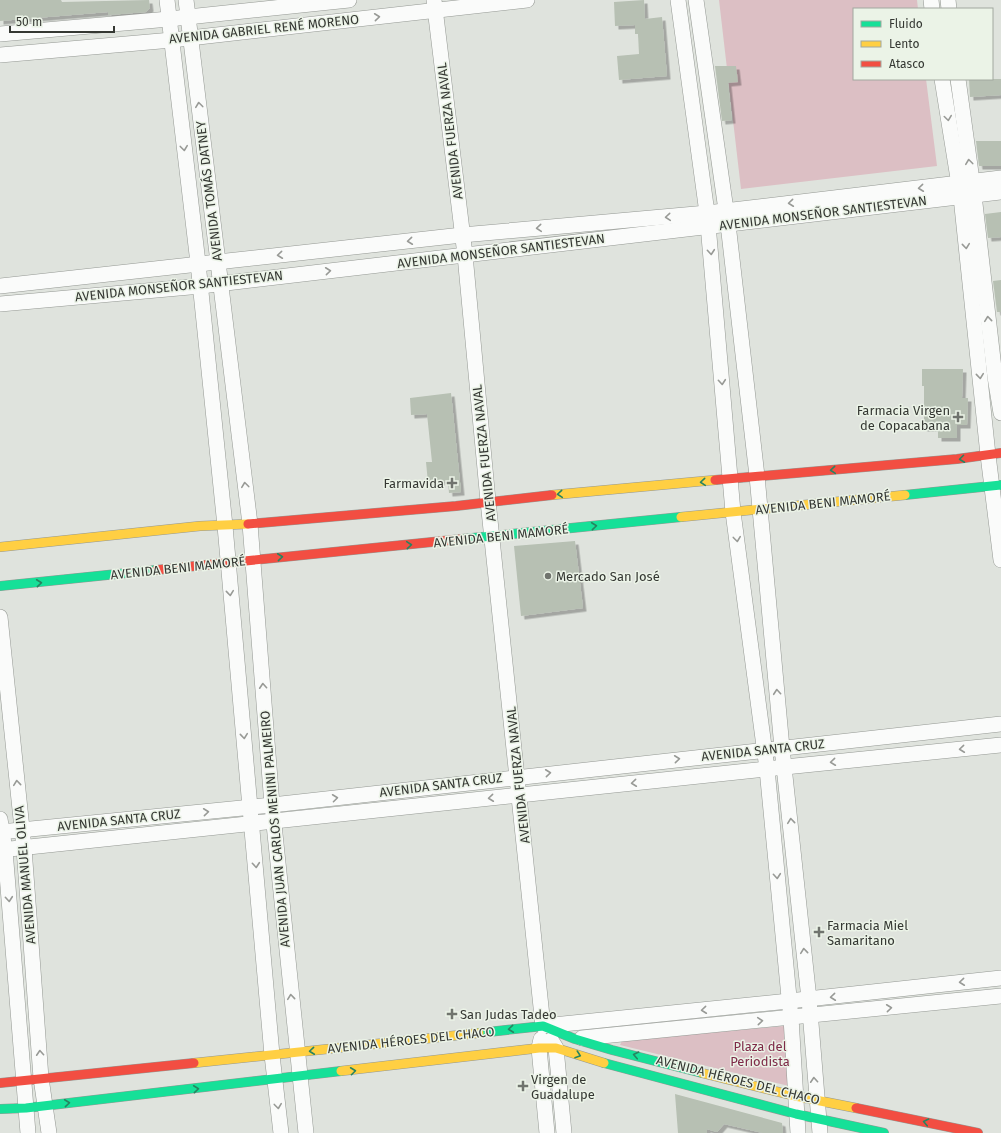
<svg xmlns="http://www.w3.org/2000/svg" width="1001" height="1133" font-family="'Fira Sans',sans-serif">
  <defs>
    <filter id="shadow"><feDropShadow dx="3.5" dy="3.5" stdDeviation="0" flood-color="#0004"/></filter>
  </defs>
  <rect width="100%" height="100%" fill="#dfe3dd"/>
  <g fill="#dcbfc4">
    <path d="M719,0H917L918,9H854V79H926L937,166L741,189Z"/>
    <path d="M784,1026L789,1086L620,1045L622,1041Z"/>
  </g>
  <g fill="#b7c0b3" filter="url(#shadow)">
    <path d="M0,0H61L62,2L149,0L150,8L146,12L108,15V12L0,21Z"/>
    <path d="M644,0L645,19L662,17L667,76L619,80L617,56L639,54L638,34H635V25L615,26L614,2Z"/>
    <path d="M715,66H736L738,82L728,83L732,120L722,121Z"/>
    <path d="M969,79H1001V95L970,97Z"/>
    <path d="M976,141H1001V166H979Z"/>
    <path d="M1001,212V237L988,238L985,214Z"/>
    <path d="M1001,280V312H997L993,281Z"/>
    <path d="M922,369H963L962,398H968L967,425H957V438H938V428H924V386H922Z"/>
    <path d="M451,393L461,492L449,493L448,481L428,483L426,462H432L427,414L411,415L410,398Z"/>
    <path d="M575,541L583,608L521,616L514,546Z"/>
    <path d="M675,1094L782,1123L783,1133H763L724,1124L717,1132L707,1129V1133H678Z"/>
  </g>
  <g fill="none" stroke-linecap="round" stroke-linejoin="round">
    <defs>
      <g id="street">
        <path d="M167,0L198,263L225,526L272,1055L281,1133"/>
        <path d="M186,0L250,524L272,805L306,1133"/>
        <path d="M434,0L465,255L488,501L543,1026L789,1001L1001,978"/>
        <path d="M678,0L707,213L733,512L767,769L791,1018L798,1133"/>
        <path d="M696,0L728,224L757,476L782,748L809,999L820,1133"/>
        <path d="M931,0L932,9"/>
        <path d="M948,0L949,9"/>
        <path d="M0,34L169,19L349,0"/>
        <path d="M0,55L172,40L527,0"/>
        <path d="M942,79L961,197L988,455L1001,560"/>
        <path d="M958,79L974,195L995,377L1001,413"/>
        <path d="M0,286L462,235L707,213L1001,178"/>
        <path d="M0,304L201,286L1001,192"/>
        <path d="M0,617L24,848L41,1078L49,1133"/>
        <path d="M0,819L5,850L28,1133"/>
        <path d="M0,832L272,805L1001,724"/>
        <path d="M0,850L785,767L1001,745"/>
        <path d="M582,1038L1001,996"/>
        <path d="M541,1039L539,1048L547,1133"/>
        <path d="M551,1040L556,1048L564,1133"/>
      </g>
      <g id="fast">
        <path d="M905,495L1001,485"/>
        <path d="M462,539L681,517"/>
        <path d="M0,586L156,570"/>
        <path d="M479,1033L543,1026L575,1039L612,1050L702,1073"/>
        <path d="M604,1063L796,1114L884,1133"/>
        <path d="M0,1109L26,1108L341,1071"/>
      </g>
      <g id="slow">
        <path d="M552,495L715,480"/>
        <path d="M681,517L905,495"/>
        <path d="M0,547L200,526L248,524"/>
        <path d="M194,1063L479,1033"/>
        <path d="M341,1071L539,1048H556L604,1063"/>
        <path d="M702,1073L795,1096L856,1108"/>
      </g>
      <g id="jam">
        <path d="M715,480L957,459L1001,453"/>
        <path d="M248,524L456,506L552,495"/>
        <path d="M156,570L462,539"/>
        <path d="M0,1083L194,1063"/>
        <path d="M856,1108L978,1133"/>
      </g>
    </defs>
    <use href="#street" stroke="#949893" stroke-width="16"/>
    <use href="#fast" stroke="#949893" stroke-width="10"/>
    <use href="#slow" stroke="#949893" stroke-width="10"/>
    <use href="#jam" stroke="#949893" stroke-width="10"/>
    <use href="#street" stroke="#fafbfa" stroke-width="15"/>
    <use href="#fast" stroke="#16e098" stroke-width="9"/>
    <use href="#slow" stroke="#ffcf43" stroke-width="9"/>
    <use href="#jam" stroke="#f24e42" stroke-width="9"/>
  </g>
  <defs><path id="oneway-chevron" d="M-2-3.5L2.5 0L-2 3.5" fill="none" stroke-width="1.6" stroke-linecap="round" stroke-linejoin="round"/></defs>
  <g stroke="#989a96">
    <use href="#oneway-chevron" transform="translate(377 17) rotate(-6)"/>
    <use href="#oneway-chevron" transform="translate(199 105) rotate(-97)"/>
    <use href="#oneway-chevron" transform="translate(948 118) rotate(82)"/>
    <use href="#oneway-chevron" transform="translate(184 148) rotate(83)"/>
    <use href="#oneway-chevron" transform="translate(969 162) rotate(-97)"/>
    <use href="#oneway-chevron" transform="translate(921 188) rotate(174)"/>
    <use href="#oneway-chevron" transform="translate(791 203) rotate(174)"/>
    <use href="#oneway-chevron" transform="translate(668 217) rotate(175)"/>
    <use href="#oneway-chevron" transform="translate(539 228) rotate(175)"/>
    <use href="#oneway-chevron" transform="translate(410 241) rotate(174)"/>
    <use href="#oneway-chevron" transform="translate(966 246) rotate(84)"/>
    <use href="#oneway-chevron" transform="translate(711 252) rotate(85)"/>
    <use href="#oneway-chevron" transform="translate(280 255) rotate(174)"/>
    <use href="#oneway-chevron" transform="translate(328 271) rotate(-6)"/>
    <use href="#oneway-chevron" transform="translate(988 319) rotate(-96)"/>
    <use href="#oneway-chevron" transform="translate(980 376) rotate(84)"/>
    <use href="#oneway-chevron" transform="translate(722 382) rotate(85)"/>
    <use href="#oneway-chevron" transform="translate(245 485) rotate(-97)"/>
    <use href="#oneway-chevron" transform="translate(737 539) rotate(83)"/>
    <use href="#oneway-chevron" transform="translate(230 593) rotate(84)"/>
    <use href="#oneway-chevron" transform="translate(263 686) rotate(-94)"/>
    <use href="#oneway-chevron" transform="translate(777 692) rotate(-95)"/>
    <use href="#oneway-chevron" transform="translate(244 736) rotate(84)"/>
    <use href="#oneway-chevron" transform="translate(962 749) rotate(174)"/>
    <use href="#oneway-chevron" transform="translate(677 759) rotate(-6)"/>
    <use href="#oneway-chevron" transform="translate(833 762) rotate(174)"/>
    <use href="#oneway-chevron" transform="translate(548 773) rotate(-6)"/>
    <use href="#oneway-chevron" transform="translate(17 783) rotate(-96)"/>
    <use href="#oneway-chevron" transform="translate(634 783) rotate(174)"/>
    <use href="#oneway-chevron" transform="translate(335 798) rotate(-7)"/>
    <use href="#oneway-chevron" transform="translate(491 798) rotate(174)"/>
    <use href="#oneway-chevron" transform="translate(206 812) rotate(-6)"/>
    <use href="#oneway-chevron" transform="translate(791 821) rotate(-96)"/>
    <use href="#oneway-chevron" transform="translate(256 865) rotate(85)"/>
    <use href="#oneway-chevron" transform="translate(777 876) rotate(85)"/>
    <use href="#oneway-chevron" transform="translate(9 899) rotate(85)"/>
    <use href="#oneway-chevron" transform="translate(804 951) rotate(-96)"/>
    <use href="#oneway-chevron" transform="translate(962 982) rotate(174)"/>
    <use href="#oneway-chevron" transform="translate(291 997) rotate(-96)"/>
    <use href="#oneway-chevron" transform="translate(833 997) rotate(174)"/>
    <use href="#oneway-chevron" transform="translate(889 1008) rotate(-6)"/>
    <use href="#oneway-chevron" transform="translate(704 1010) rotate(174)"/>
    <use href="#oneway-chevron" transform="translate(760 1021) rotate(-5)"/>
    <use href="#oneway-chevron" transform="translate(40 1053) rotate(-94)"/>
    <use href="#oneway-chevron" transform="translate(814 1080) rotate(-94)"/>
    <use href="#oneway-chevron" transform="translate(278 1106) rotate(83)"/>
  </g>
  <g stroke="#278460">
    <use href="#oneway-chevron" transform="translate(962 459) rotate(173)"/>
    <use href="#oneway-chevron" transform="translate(833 470) rotate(175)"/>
    <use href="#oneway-chevron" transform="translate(703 482) rotate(175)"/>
    <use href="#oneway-chevron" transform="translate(560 494) rotate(175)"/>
    <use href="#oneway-chevron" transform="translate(594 526) rotate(-6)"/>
    <use href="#oneway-chevron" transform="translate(409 545) rotate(-5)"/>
    <use href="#oneway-chevron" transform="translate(280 557) rotate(-6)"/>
    <use href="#oneway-chevron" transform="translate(39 583) rotate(-6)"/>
    <use href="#oneway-chevron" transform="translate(511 1029) rotate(174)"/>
    <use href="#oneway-chevron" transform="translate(312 1051) rotate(174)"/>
    <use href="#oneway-chevron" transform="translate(578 1055) rotate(19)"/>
    <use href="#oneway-chevron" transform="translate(636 1055) rotate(-168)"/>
    <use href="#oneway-chevron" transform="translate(353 1071) rotate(-7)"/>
    <use href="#oneway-chevron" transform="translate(196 1089) rotate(-6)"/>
    <use href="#oneway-chevron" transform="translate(67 1103) rotate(-6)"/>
    <use href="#oneway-chevron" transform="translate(926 1122) rotate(-168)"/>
  </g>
  <g fill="#70746e" stroke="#ebf3e7" stroke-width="1.5">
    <path d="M956 411h4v4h4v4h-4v4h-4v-4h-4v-4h4z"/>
    <path d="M450 477h4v4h4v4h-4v4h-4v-4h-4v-4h4z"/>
    <circle cx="548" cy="576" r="4"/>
    <path d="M817 926h4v4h4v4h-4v4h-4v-4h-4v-4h4z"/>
    <path d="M450 1008h4v4h4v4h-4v4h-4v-4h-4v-4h4z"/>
    <path d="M521 1080h4v4h4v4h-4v4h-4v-4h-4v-4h4z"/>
  </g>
  <g text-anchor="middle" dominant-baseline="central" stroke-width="3" stroke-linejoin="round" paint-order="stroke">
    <g font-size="13" fill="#353833" stroke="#ebf3e7">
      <text transform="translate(264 29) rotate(-6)">AVENIDA GABRIEL RENÉ MORENO</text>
      <text transform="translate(450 131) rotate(-97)">AVENIDA FUERZA NAVAL</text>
      <text transform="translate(209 191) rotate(-97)">AVENIDA TOMÁS DATNEY</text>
      <text transform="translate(823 213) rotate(-7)">AVENIDA MONSEÑOR SANTIESTEVAN</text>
      <text transform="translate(501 251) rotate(-7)">AVENIDA MONSEÑOR SANTIESTEVAN</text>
      <text transform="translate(179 286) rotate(-6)">AVENIDA MONSEÑOR SANTIESTEVAN</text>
      <text transform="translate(484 453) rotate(-96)">AVENIDA FUERZA NAVAL</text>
      <text transform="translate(823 503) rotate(-6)">AVENIDA BENI MAMORÉ</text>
      <text transform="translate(501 536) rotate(-6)">AVENIDA BENI MAMORÉ</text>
      <text transform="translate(178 568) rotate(-6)">AVENIDA BENI MAMORÉ</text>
      <text transform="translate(763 750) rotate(-6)">AVENIDA SANTA CRUZ</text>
      <text transform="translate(518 775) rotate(-96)">AVENIDA FUERZA NAVAL</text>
      <text transform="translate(441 785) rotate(-7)">AVENIDA SANTA CRUZ</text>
      <text transform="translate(119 820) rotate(-6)">AVENIDA SANTA CRUZ</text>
      <text transform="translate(275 829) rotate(-95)">AVENIDA JUAN CARLOS MENINI PALMEIRO</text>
      <text transform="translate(25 875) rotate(-95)">AVENIDA MANUEL OLIVA</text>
      <text transform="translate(411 1040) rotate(-6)">AVENIDA HÉROES DEL CHACO</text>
      <text transform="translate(738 1080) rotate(14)">AVENIDA HÉROES DEL CHACO</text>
    </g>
    <g font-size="13" fill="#353833" stroke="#ebf3e7" text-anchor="start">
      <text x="950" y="410" text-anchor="end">Farmacia Virgen<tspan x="950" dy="15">de Copacabana</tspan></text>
      <text x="444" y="483" text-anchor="end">Farmavida</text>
      <text x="556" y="576">Mercado San José</text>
      <text x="827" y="925">Farmacia Miel<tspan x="827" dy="15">Samaritano</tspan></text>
      <text x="460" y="1014">San Judas Tadeo</text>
      <text x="531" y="1079">Virgen de<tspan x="531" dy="15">Guadalupe</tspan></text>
    </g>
    <g font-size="13" fill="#7e2947" stroke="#ebf3e7">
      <text x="760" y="1046">Plaza del<tspan x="760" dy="15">Periodista</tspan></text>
    </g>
  </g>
  <rect x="853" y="8" width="140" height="72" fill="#ebf3e7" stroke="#a2a89f"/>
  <rect x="861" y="21" width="20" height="6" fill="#16e098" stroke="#a2a89f"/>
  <text x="889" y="28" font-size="12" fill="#353833">Fluido</text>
  <rect x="861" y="41" width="20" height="6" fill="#ffcf43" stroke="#a2a89f"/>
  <text x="889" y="48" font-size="12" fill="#353833">Lento</text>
  <rect x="861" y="61" width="20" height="6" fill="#f24e42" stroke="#a2a89f"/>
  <text x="889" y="68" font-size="12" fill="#353833">Atasco</text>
  <path d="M10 26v6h104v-6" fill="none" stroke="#353833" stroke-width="2"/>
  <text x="16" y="26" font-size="12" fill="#353833" stroke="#ebf3e7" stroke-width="3" paint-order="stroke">50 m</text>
</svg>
